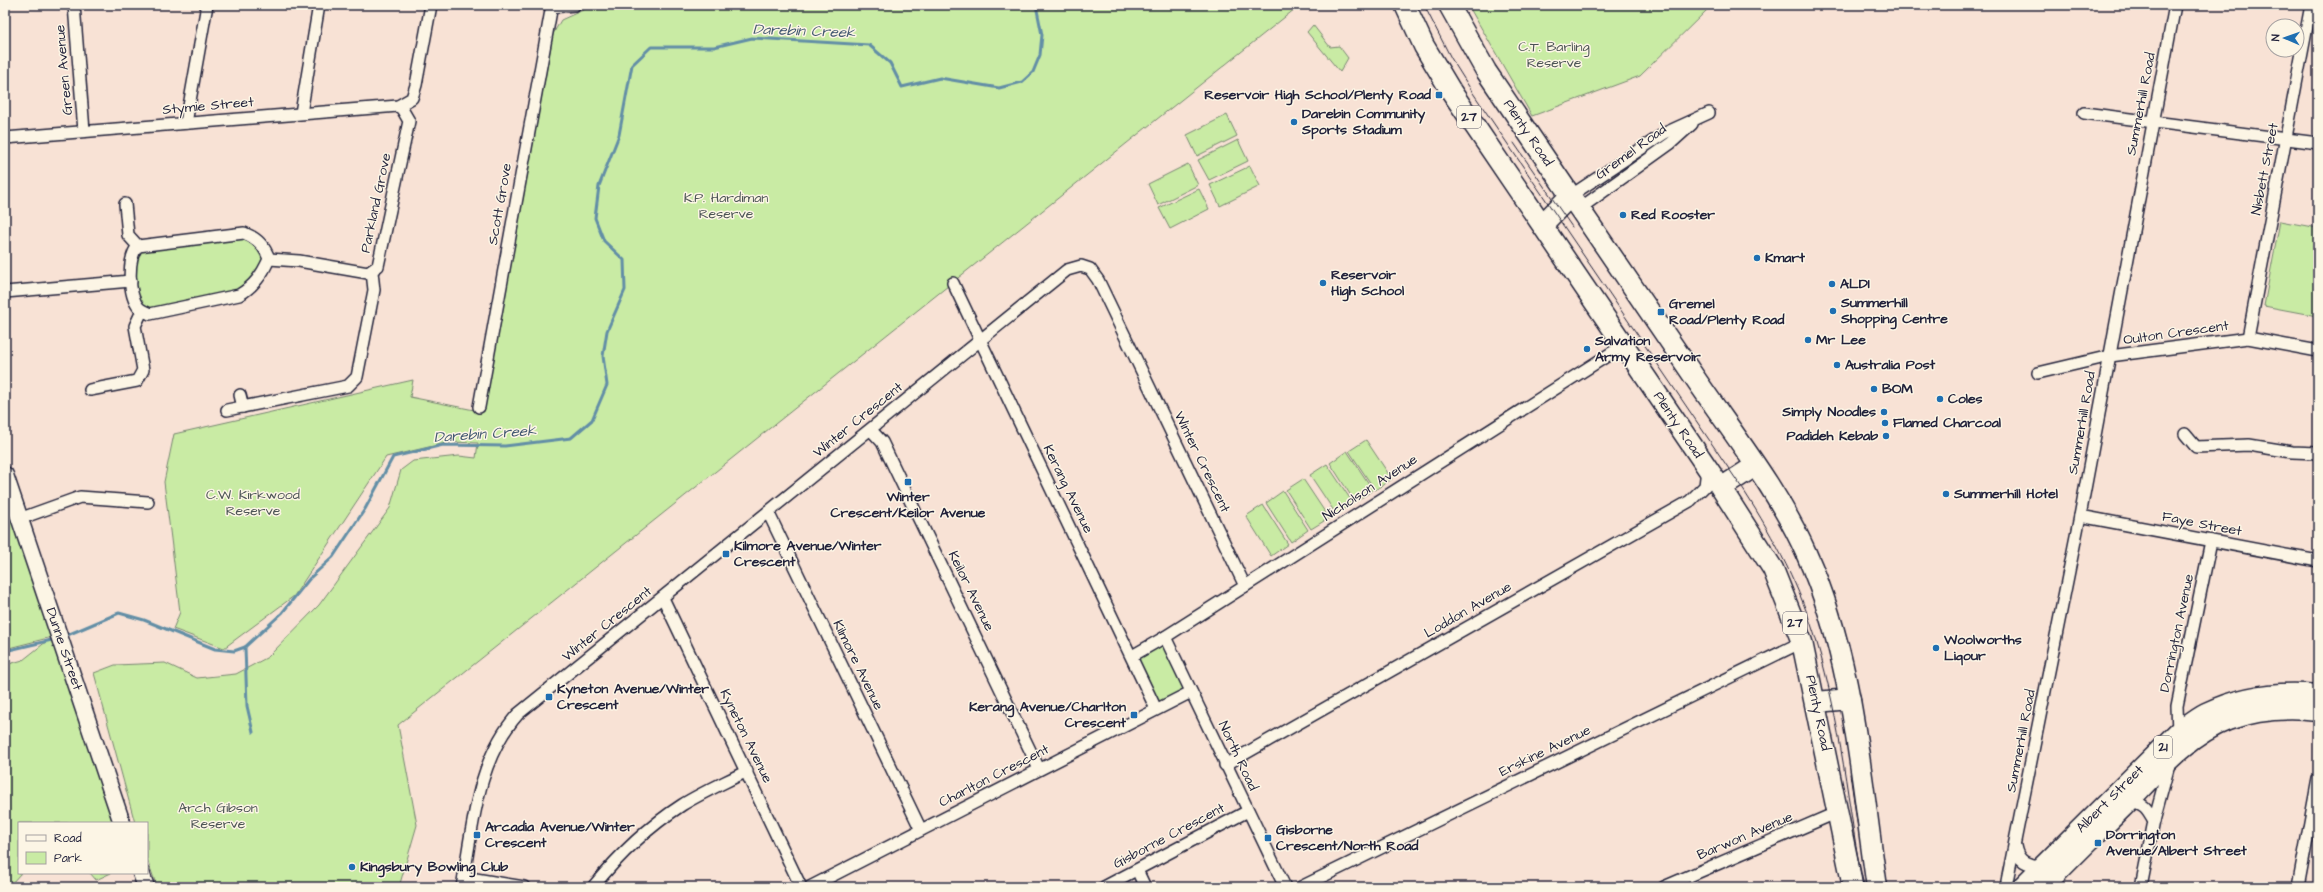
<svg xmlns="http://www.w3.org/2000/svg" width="2323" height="892" font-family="'Architects Daughter',sans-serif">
  <rect width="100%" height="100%" fill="#f8e2d5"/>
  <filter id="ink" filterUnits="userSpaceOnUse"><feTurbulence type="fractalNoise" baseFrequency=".025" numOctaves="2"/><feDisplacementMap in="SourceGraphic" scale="8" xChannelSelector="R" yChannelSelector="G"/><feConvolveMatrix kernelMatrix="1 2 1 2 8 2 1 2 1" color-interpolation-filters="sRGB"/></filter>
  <g filter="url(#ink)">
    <g fill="#c9eba4" stroke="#768670">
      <path d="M594,5H1300L398,725L417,825L399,887H157L147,859V823H135L94,673L115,665L165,663L197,678L236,674L268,657L319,605L390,508L401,470L413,461L459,456L476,458L478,443L450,442L386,457L294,596L224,648L173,629L180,612L164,482L174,434L413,380L410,397L484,412L553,34L561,20Z"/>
      <path d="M1468,5H1712L1640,76L1532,116Z"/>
      <path d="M1313,25L1330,47L1339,46L1348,58L1340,72L1307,32Z"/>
      <path d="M1227,115L1237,136L1197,156L1187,135Z"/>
      <path d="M1238,140L1248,161L1209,180L1198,160Z"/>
      <path d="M1188,164L1198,185L1158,205L1148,184Z"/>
      <path d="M1250,166L1260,186L1220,206L1210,185Z"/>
      <path d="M1199,189L1209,209L1170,229L1159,208Z"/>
      <path d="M2280,221L2318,228L2317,316L2264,306Z"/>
      <path d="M243,238L258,244L266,258L259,273L239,293L150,311L140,306C134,288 133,271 136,252L144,247Z"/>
      <path d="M1366,440L1392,479L1375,490L1349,451Z"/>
      <path d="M1347,451L1373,490L1355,502L1330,463Z"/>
      <path d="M1327,464L1353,503L1336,514L1310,475Z"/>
      <path d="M1303,479L1329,518L1311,529L1286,490Z"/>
      <path d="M1283,491L1308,530L1291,542L1266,503Z"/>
      <path d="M1263,505L1288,544L1271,556L1246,516Z"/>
      <path d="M11,517L53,636L114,823H19V873H21L11,884L5,882V665L23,660L52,637L5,649V519Z"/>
      <path d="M1165,637L1191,692L1156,709L1132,656Z"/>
      <path d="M90,873H111L96,880Z"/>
    </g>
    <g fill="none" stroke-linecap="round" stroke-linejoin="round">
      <g stroke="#628ea6" stroke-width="3">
        <path d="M65,636L119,613L144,620L215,649L234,651L245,647L282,613L310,578L333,557L365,509L393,457L443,445L505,446L571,438L592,420L607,385L603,356L607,331L625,290L624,260L604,241L595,218L599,186L619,135L632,65L651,47H714L752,38L869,45L890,63L902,87L940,78L999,88L1022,82L1033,72L1040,55L1042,35L1036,5"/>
        <path d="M245,647L247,706L253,732"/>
        <path d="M5,651L56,639"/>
      </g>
      <defs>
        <g id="street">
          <path d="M74,5L84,131"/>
          <path d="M551,7L575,5"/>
          <path d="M301,113L319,5"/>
          <path d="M2084,113L2318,143"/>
          <path d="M186,123L207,5"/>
          <path d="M5,138L398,106L412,98L416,85L431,5"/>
          <path d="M1570,196L1665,133L1709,113"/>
          <path d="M125,204L128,235L138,246"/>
          <path d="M1579,209L1671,143L1692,124"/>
          <path d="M244,233C257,238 265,246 269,259C262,275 254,286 239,295L150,314C146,312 142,311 139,308C128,295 127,258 138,246Z"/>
          <path d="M269,259L299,261L368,273L378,266L409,121L402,109L398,106"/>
          <path d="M953,283L1156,709"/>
          <path d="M5,292L131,281"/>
          <path d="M2248,338L2311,5"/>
          <path d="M2038,373L2110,356L2248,338L2318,351"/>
          <path d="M90,390L137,381L143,370L135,326L142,311"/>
          <path d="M240,395L243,407"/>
          <path d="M479,407L552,5"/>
          <path d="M227,410L348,386L357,377L374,290L372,272"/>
          <path d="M871,430L882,442L1039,769"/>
          <path d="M2185,434L2196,447L2249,445L2292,452L2318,453"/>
          <path d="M768,512L921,830"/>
          <path d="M2080,516L2318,561"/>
          <path d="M19,519L80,497L148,502"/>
          <path d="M663,598L801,887"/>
          <path d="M1165,637L1285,887"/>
          <path d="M1132,656L1165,637L1624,345"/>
          <path d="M2178,732L2177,706L2211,541"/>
          <path d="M1225,765L1690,501L1705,486L1707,469"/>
          <path d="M2129,801C2144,803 2147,808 2154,821"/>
          <path d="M2015,846C2018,862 2027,865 2042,866"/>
          <path d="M1137,870L1145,887"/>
          <path d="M464,877L524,887"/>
          <path d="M2007,881L2080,516L2175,5"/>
          <path d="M462,887C473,827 476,761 518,714L1067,270L1081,266L1090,269L1098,280L1245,586"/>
          <path d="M593,887C618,856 648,827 682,805C703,792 726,782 747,771"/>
          <path d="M810,887L1191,692"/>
          <path d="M1104,887L1248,811"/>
          <path d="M1301,887L1802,642"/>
          <path d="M1664,887L1838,812"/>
          <path d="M2141,887L2154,821L2169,765"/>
          <path d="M2298,887L2318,779"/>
        </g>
        <g id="secondary">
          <path d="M5,475L122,823"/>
          <path d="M141,873L146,887"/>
        </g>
        <g id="highway">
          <path d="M1405,5L1424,46L1451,91L1721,488L1773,569L1802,642L1853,887"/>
          <path d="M1449,5L1486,71C1555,174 1625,275 1695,378C1733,434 1778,490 1806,553C1854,659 1860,774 1877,887"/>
          <path d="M1543,224L1570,196"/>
          <path d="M1721,488L1755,466"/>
          <path d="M1816,702L1850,699"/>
          <path d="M2022,887L2178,732C2187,726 2196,718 2206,713C2241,696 2280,691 2318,695"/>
          <path d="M2043,887C2069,860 2095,835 2121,809C2153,777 2185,736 2228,720C2258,709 2287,707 2318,711"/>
        </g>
      </defs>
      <use href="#street" stroke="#22223b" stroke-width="14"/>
      <use href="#secondary" stroke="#22223b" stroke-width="19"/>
      <use href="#highway" stroke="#22223b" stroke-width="23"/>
      <use href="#street" stroke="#fcf5e5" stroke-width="11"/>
      <use href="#secondary" stroke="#fcf5e5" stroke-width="16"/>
      <use href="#highway" stroke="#fcf5e5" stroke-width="20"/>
      <g stroke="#22223b" stroke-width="1">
        <path d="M1424,5L1451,58L1473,93L1744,491C1775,539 1801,589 1817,643C1841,722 1848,806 1863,887"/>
        <path d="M1514,143L1572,227"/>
        <path d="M1850,774L1858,828"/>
      </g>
    </g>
  </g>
  <g fill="#1f6fb2" stroke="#fcf5e5" stroke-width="1.5">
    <rect x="1435" y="91" width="8" height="8" rx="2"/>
    <circle cx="1294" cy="122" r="4"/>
    <circle cx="1623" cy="215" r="4"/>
    <circle cx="1757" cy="258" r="4"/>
    <circle cx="1323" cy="283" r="4"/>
    <circle cx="1832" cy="284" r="4"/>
    <circle cx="1833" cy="311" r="4"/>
    <rect x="1657" y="308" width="8" height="8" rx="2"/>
    <circle cx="1808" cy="340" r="4"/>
    <circle cx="1587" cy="349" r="4"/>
    <circle cx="1837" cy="365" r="4"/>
    <circle cx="1874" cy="389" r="4"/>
    <circle cx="1940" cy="399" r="4"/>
    <circle cx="1884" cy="412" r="4"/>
    <circle cx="1885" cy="423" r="4"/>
    <circle cx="1886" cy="436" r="4"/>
    <rect x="904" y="478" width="8" height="8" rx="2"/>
    <circle cx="1946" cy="494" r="4"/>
    <rect x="722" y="550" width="8" height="8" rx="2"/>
    <circle cx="1936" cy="648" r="4"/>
    <rect x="545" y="693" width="8" height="8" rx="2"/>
    <rect x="1130" y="711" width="8" height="8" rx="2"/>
    <rect x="473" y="831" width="8" height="8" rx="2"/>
    <rect x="1264" y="834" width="8" height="8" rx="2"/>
    <rect x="2094" y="839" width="8" height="8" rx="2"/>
    <circle cx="352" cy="867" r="4"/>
  </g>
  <g text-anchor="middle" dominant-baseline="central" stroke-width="3" stroke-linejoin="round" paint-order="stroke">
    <g fill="#fcf5e5" stroke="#63616e" stroke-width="1">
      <rect x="1457" y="106" width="24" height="22" rx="3"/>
      <rect x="1783" y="612" width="24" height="22" rx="3"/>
      <rect x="2154" y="736" width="18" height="22" rx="3"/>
    </g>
    <g font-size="13" font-weight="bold" fill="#22223b">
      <text x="1469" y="117">27</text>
      <text x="1795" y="623">27</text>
      <text x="2163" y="747">21</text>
    </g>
    <g font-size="14" fill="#4c5455" stroke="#fcf5e5">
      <text x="1554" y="47">C.T. Barling<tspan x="1554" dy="16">Reserve</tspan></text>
      <text x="726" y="198">K.P. Hardiman<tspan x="726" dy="16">Reserve</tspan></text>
      <text x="253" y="495">C.W. Kirkwood<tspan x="253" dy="16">Reserve</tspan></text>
      <text x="218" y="808">Arch Gibson<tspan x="218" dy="16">Reserve</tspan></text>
    </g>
    <g font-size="14" fill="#22223b" stroke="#fcf5e5">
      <text transform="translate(64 70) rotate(-95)">Green Avenue</text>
      <text transform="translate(2141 104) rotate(-79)">Summerhill Road</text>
      <text transform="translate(208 106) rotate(-5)">Stymie Street</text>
      <text transform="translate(1528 133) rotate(56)">Plenty Road</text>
      <text transform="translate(1631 152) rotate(-36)">Gremel Road</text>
      <text transform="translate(2265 169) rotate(-79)">Nisbett Street</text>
      <text transform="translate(376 203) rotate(-78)">Parkland Grove</text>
      <text transform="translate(500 204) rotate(-80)">Scott Grove</text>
      <text transform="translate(2176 333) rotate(-8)">Oulton Crescent</text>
      <text transform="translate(858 420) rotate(-39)">Winter Crescent</text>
      <text transform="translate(2082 423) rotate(-80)">Summerhill Road</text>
      <text transform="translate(1678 425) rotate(56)">Plenty Road</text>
      <text transform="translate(1202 462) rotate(64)">Winter Crescent</text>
      <text transform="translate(1370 488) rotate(-33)">Nicholson Avenue</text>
      <text transform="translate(1068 489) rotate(64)">Kerang Avenue</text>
      <text transform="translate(2202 524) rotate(11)">Faye Street</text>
      <text transform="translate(971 591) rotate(64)">Keilor Avenue</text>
      <text transform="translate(1468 610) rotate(-30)">Loddon Avenue</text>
      <text transform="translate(607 624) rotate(-39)">Winter Crescent</text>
      <text transform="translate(2177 633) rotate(-78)">Dorrington Avenue</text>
      <text transform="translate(64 649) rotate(71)">Dunne Street</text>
      <text transform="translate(858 665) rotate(64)">Kilmore Avenue</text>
      <text transform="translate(1818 713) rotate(78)">Plenty Road</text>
      <text transform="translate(746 736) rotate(64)">Kyneton Avenue</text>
      <text transform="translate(2021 741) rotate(-79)">Summerhill Road</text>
      <text transform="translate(1545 751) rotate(-26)">Erskine Avenue</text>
      <text transform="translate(1238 756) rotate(65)">North Road</text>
      <text transform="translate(994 776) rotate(-27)">Charlton Crescent</text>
      <text transform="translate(2110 799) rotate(-45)">Albert Street</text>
      <text transform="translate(1169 836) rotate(-28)">Gisborne Crescent</text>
      <text transform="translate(1745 836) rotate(-23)">Barwon Avenue</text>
    </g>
    <g font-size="14" font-weight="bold" fill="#22223b" stroke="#fcf5e5" text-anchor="start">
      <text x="1431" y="95" text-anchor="end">Reservoir High School/Plenty Road</text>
      <text x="1302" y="114">Darebin Community<tspan x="1302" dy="16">Sports Stadium</tspan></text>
      <text x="1631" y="215">Red Rooster</text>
      <text x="1765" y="258">Kmart</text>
      <text x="1331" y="275">Reservoir<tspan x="1331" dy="16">High School</tspan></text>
      <text x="1840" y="284">ALDI</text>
      <text x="1841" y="303">Summerhill<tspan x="1841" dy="16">Shopping Centre</tspan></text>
      <text x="1669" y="304">Gremel<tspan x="1669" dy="16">Road/Plenty Road</tspan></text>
      <text x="1816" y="340">Mr Lee</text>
      <text x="1595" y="341">Salvation<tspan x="1595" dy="16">Army Reservoir</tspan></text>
      <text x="1845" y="365">Australia Post</text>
      <text x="1882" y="389">BOM</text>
      <text x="1948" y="399">Coles</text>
      <text x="1876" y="412" text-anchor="end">Simply Noodles</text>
      <text x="1893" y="423">Flamed Charcoal</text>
      <text x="1878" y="436" text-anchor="end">Padideh Kebab</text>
      <text x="1954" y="494">Summerhill Hotel</text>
      <text x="908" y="497" text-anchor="middle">Winter<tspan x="908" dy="16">Crescent/Keilor Avenue</tspan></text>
      <text x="734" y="546">Kilmore Avenue/Winter<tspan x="734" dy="16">Crescent</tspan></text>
      <text x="1944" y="640">Woolworths<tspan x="1944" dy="16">Liqour</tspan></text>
      <text x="557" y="689">Kyneton Avenue/Winter<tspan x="557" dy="16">Crescent</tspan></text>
      <text x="1126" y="707" text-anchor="end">Kerang Avenue/Charlton<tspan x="1126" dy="16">Crescent</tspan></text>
      <text x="485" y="827">Arcadia Avenue/Winter<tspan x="485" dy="16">Crescent</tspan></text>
      <text x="1276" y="830">Gisborne<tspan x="1276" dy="16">Crescent/North Road</tspan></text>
      <text x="2106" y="835">Dorrington<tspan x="2106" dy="16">Avenue/Albert Street</tspan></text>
      <text x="360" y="867">Kingsbury Bowling Club</text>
    </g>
    <g font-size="15" font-style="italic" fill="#425871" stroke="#fcf5e5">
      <text transform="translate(804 31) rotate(2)">Darebin Creek</text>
      <text transform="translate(485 434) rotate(-4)">Darebin Creek</text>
    </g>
  </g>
  <rect width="2323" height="892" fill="none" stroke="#fcf5e5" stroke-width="20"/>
  <rect x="10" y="10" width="2303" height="872" fill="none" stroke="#22223b" stroke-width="1.5" filter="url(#ink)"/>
  <rect x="18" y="822" width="130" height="52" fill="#fcf5e5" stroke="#a5a1a1"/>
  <rect x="26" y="835" width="20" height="6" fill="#fcf5e5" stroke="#a5a1a1"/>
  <text x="54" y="842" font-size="12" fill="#22223b">Road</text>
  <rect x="26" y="852" width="20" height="12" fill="#c9eba4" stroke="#a5a1a1"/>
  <text x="54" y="862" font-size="12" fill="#22223b">Park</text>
  <g transform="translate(2285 38) rotate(272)"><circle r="19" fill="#fcf5e5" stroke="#a5a1a1"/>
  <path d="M0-3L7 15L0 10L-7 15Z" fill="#1f6fb2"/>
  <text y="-6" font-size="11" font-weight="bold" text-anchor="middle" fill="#22223b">N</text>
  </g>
</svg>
